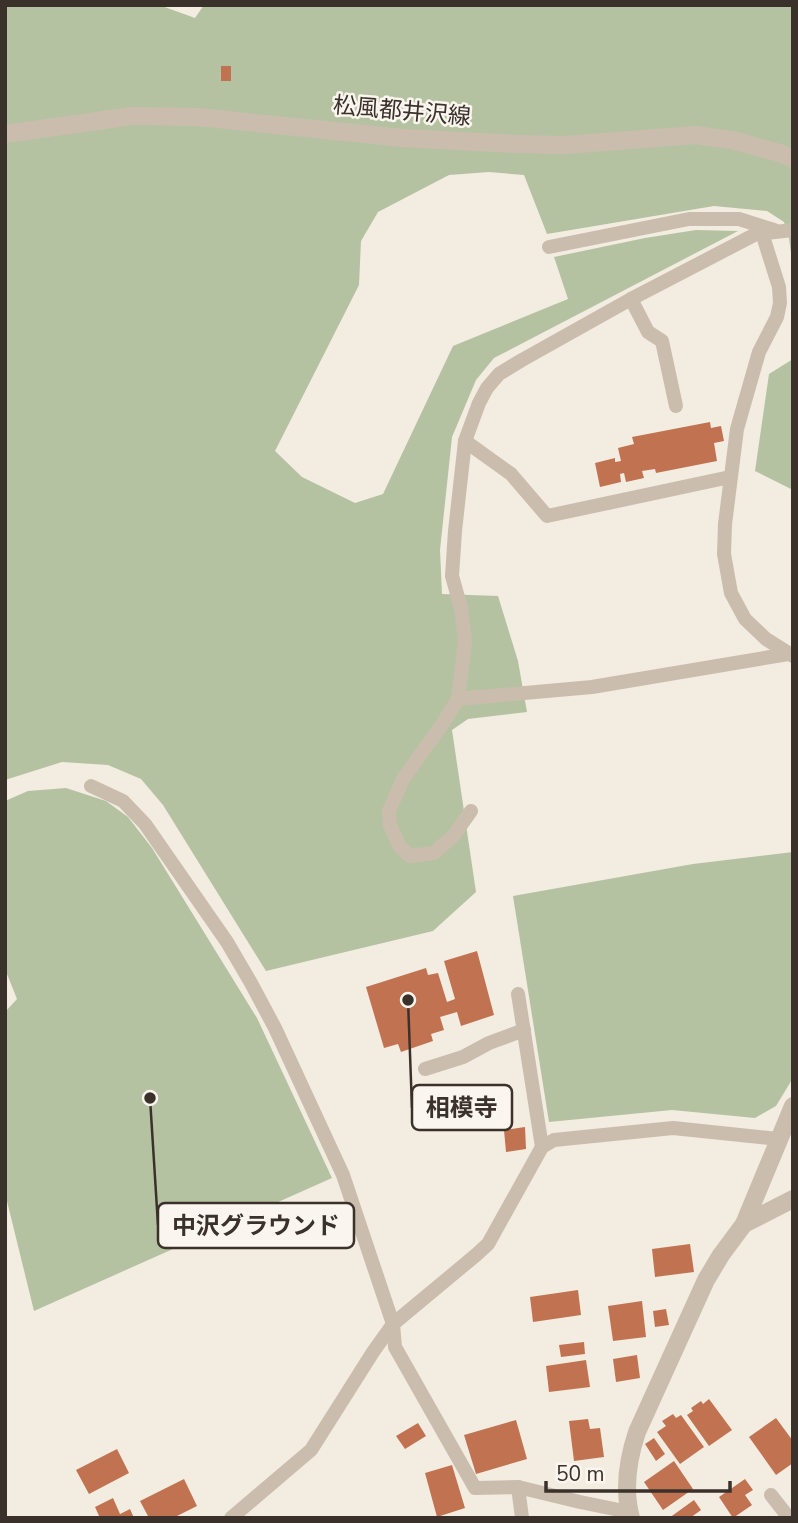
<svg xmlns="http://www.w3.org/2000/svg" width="798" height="1523" font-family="'Nunito Sans','Noto Sans JP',sans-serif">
  <rect width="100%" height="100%" fill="#f3ece1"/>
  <g fill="#b5c2a1">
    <path d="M5,5H159L195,18L204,5H793V268L789,238L784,222L767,211L714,206L547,234L524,175L489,172L449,175L378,212L361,241L359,285L275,451L302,477L355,503L383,494L453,346L568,299L554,257L645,238L696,230L738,231L494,358L476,380L452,437L440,550L442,594L498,596L518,661L527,712L468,719L452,730L476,892L433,931L266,971L163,805L141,779L108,765L62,762L5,780Z"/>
    <path d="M793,359V490L755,471L769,374Z"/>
    <path d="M66,788L106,801L128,817L152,848L257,1018L332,1178L34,1311L5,1193V1012L17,999L5,969V801L28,791Z"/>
    <path d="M793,852V1078L776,1106L755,1118L672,1110L549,1122L513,896L693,864Z"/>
  </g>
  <g fill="#c17351">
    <rect x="221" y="66" width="10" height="15"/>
    <path d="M710,422L711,428L721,426L724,441L714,443L717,461L656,473L655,469L642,471L644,478L626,482L624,473L620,474L621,482L600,487L595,463L615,458V462L621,461L618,448L634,444L632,437Z"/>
    <path d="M477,951L494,1015L461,1026L457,1012L440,1017L444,1030L431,1034L433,1041L401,1052L398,1044L384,1048L366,987L426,968L428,975L438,973L447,1002L455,999L444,961Z"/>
    <path d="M525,1127L526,1149L506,1152L504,1130Z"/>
    <path d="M690,1244L694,1272L655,1277L652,1249Z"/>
    <path d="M578,1290L581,1315L533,1322L530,1297Z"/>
    <path d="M642,1301L646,1337L613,1341L608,1306Z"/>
    <path d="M666,1309L669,1325L655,1327L653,1311Z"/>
    <path d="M584,1342L585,1354L561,1357L559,1345Z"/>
    <path d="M637,1355L640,1378L616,1382L613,1359Z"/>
    <path d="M586,1360L590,1387L549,1392L546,1366Z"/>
    <path d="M709,1399L732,1430L709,1446L687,1415L693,1411L691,1408L701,1401L703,1404Z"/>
    <path d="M673,1414L676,1418L681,1415L704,1447L680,1464L657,1432L666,1426L662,1421Z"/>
    <path d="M776,1418L793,1441V1463L776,1475L749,1437Z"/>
    <path d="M588,1419L590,1429L600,1428L604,1457L574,1461L569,1421Z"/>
    <path d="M516,1420L527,1459L476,1474L464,1435Z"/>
    <path d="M418,1423L426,1436L405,1449L396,1436Z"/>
    <path d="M654,1438L665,1454L656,1461L645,1444Z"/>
    <path d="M117,1449L129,1473L89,1494L76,1470Z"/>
    <path d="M674,1461L693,1489L663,1510L644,1482Z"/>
    <path d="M452,1465L465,1508L437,1517L425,1473Z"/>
    <path d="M184,1479L197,1506L173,1518H149L140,1501Z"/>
    <path d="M745,1479L753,1490L745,1495L752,1505L733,1518L719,1497Z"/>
    <path d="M113,1498L120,1514L130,1509L134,1518H100L95,1507Z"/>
    <path d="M694,1500L701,1510L690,1518H669Z"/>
  </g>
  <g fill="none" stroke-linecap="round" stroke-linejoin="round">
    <g stroke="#cbbdad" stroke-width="14">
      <path d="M762,233L779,287L780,303L777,317L759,352L737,429L725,524L724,554L731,593L745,619L766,639L793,656"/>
      <path d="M549,247L689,219H739L774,230"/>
      <path d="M631,299L648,332L662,341L676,406"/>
      <path d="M465,441L511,474L547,516L730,477"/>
      <path d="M458,699L592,687L788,654"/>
      <path d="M91,786L123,801L145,824L227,942L251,983L275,1028L343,1175L393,1324L395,1347L475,1488L518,1487L580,1502L629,1512"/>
      <path d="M471,811L454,835L434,853L410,856L400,847L390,825L389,811L403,779L441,726L458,699L465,641L461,608L452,576L455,531L465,441L479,403L487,388L499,374L522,360L631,299L756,234L793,230"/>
      <path d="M518,994L542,1147"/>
      <path d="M425,1069L463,1057L489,1043L524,1030"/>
      <path d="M518,1487L522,1518"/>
      <path d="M771,1495L789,1518"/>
      <path d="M231,1518L311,1450L373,1352L393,1324L476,1255L488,1244L542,1147L554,1140L673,1128L778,1139"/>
    </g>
    <g stroke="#cbbdad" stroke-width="18">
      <path d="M744,1224L793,1199"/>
      <path d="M631,1518C623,1489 628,1459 637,1432L706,1280L721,1255L744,1224L793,1106"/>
    </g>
    <path stroke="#cbbdad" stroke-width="18" d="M5,134L132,116L198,117L403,138L517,144L565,145L696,135L732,140L783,154L793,159"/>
  </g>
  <g text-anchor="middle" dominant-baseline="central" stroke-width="5" stroke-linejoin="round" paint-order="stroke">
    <g font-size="23" fill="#3a312b" stroke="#faf5ee">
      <text transform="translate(402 111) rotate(5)">松風都井沢線</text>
    </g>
  </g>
  <path fill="none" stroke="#3a312b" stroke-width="2.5" d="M408 1000L412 1108M150 1098L158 1225"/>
  <g fill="#3a312b" stroke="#faf5ee" stroke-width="2.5">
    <circle cx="408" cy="1000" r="7"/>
    <circle cx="150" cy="1098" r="7"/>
  </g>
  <g fill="#faf5ee" stroke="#3a312b" stroke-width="2.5">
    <rect x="412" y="1085" width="100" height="45" rx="7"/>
    <rect x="158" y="1203" width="196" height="45" rx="7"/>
  </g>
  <g font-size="24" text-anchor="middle" font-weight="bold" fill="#3a312b">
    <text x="462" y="1116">相模寺</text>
    <text x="256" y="1234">中沢グラウンド</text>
  </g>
  <rect width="798" height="1523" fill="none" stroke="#3a312b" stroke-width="14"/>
  <path d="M546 1481v10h184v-10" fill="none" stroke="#3a312b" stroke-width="3.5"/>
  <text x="556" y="1481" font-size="21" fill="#3a312b" stroke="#faf5ee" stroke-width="5" paint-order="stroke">50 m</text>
</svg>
